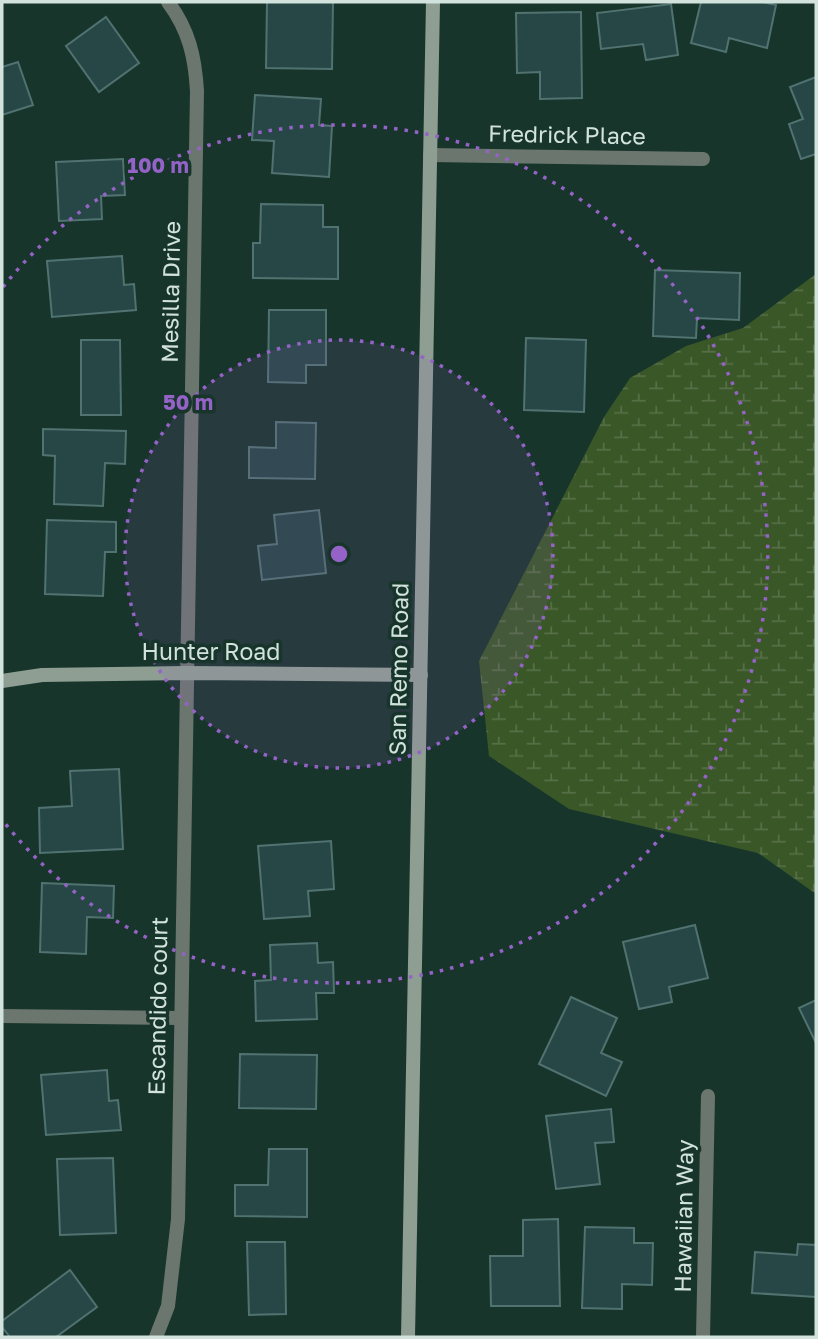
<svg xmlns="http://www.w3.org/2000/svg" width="818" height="1339" font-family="'Golos Text',sans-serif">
  <defs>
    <pattern id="wetland-marsh" width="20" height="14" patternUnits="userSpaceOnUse" patternTransform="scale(1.75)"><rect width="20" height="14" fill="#3a5727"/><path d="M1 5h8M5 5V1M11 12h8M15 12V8" fill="none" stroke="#566f46"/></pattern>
  </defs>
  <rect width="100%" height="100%" fill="#18352c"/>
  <path fill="url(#wetland-marsh)" d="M816,274V894L758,853L569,809L489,756L479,661L604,417L630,378L686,346L743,328Z"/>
  <g fill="#264745" stroke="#507270" stroke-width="2">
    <path d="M267,2H333L332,69L266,68Z"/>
    <path d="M701,2H762L776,5L767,48L729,38L726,52L691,43Z"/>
    <path d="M671,4L678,55L646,60L643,44L601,49L597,13Z"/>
    <path d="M581,12L582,98L540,99V72L517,73L516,13Z"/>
    <path d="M106,17L139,63L99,92L66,46Z"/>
    <path d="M18,62L33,105L2,115V67Z"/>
    <path d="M816,77V154L801,159L789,124L803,119L790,87Z"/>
    <path d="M255,95L321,99L319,125L332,126L329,177L272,173L274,141L252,140Z"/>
    <path d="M123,159L125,195L101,196L102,219L59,221L56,162Z"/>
    <path d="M261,204L323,205V227H338V279L253,278V243H260Z"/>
    <path d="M122,256L124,285L134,284L136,310L52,317L47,261Z"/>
    <path d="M655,270L740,273L739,320L697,318L696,338L653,336Z"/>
    <path d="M269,310H326V365H306V383L268,382Z"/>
    <path d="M526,338L586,340L584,412L524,410Z"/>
    <path d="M81,340H120L121,415H81Z"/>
    <path d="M276,422L316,423L315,479L249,478V447L276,448Z"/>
    <path d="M43,429L126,431L125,464L105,463L103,506L54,504L55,456L43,455Z"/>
    <path d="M319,510L326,573L262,580L258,546L277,544L274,515Z"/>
    <path d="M47,520L116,522V552H105L103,596L45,594Z"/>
    <path d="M119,769L123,849L40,853L39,808L72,806L70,771Z"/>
    <path d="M331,841L334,889L308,891L310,916L264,919L258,846Z"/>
    <path d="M42,883L114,886L113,918L87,917L86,954L40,952Z"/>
    <path d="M695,925L708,978L669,987L672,1002L639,1009L623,942Z"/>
    <path d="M317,943L318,963L333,962L334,993H316L317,1019L256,1021L255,981L271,980L270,945Z"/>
    <path d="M571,997L617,1018L601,1053L622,1062L606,1096L539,1064Z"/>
    <path d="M816,1000V1043L799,1008Z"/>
    <path d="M240,1054L317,1055L316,1109L239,1108Z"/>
    <path d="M107,1070L109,1101L118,1100L121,1130L46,1135L41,1075Z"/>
    <path d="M611,1109L614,1142L595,1143L600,1184L556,1189L546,1116Z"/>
    <path d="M269,1149H307V1217L235,1216V1185H268Z"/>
    <path d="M113,1158L116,1233L60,1235L57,1159Z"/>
    <path d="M558,1219L560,1306H491L490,1256H523V1220Z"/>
    <path d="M585,1227L634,1228V1243H653L652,1285L622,1284V1309L582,1308Z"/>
    <path d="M247,1242H285L286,1314L249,1315Z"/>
    <path d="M798,1244L816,1245V1297L752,1293L755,1252L797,1255Z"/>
    <path d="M70,1270L97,1307L56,1337H10L2,1327V1321Z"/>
  </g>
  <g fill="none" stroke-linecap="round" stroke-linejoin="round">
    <g stroke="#6b766e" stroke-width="14">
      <path d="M430,155L703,159"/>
      <path d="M2,1016L179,1018"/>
      <path d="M156,1337L168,1306L178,1219L197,91C195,57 189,30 168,2"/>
      <path d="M703,1337L708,1096"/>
    </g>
    <g stroke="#8e9e92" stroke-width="14">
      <path d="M2,681L42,675L186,673L421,675"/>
      <path d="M408,1337L433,2"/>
    </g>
  </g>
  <circle cx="339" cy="554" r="214" fill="#9563c8" fill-opacity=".12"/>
  <g fill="none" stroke="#9563c8" stroke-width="3.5" stroke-dasharray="3.5 7">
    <circle cx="339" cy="554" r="214"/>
    <path d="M3 287A429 429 0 1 1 3 821"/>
  </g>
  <g text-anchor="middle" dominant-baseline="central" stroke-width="7" stroke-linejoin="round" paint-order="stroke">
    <g font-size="23" fill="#d2e2dc" stroke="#18352c">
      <text transform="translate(567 134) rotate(1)">Fredrick Place</text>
      <text transform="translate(170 292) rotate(-89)">Mesilla Drive</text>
      <text x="211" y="651">Hunter Road</text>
      <text transform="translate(398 669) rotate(-89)">San Remo Road</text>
      <text transform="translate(157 1006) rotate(-89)">Escandido court</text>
      <text transform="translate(683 1216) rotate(-89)">Hawaiian Way</text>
    </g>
  </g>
  <circle cx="339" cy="554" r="10" fill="#9563c8" stroke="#18352c" stroke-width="3.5"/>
  <g font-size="21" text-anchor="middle" font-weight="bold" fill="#9563c8" stroke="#18352c" stroke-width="7" stroke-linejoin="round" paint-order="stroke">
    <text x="158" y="173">100 m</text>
    <text x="188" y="410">50 m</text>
  </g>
  <rect width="818" height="1339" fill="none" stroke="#d2e2dc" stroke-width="7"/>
</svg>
